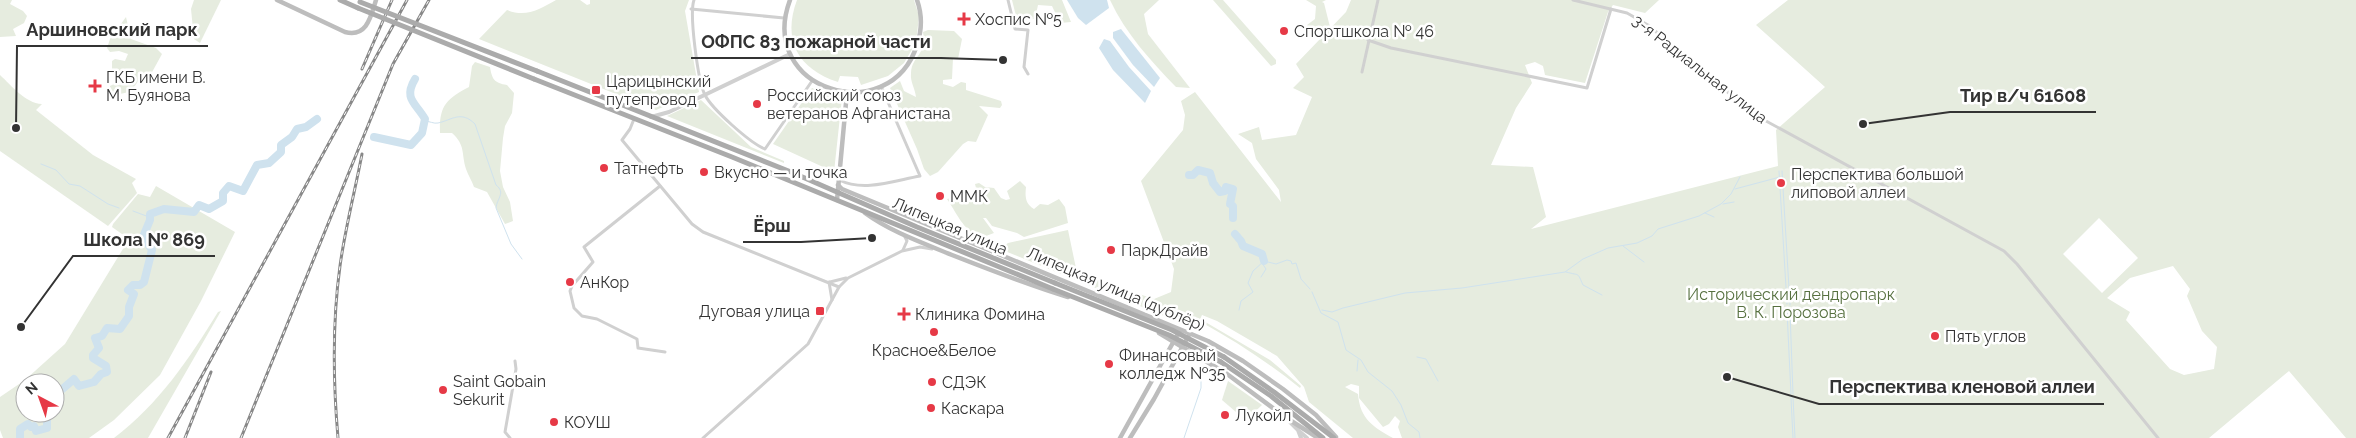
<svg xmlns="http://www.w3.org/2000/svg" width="2356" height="438" font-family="Raleway,sans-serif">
  <rect width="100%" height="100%" fill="#fff"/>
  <g fill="#e6ecdf" fill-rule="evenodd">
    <path d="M0,0H12L10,4L23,11L27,16L24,23L13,29L16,36L0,37Z"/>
    <path d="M194,0H221L200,43L194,39L191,9Z"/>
    <path d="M556,0H580L587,5L590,4V0H689L685,11L699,92L656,110L479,39L507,10C526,18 540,9 556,0Z"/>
    <path d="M797,0H914L919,16L917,34L914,46L904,63L888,76L861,85L858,77L840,76L838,82C798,69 782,40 797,0Z"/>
    <path d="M1012,0H1062L1071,22L1060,23L1052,6L1038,5L1035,19L1017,20Z"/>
    <path d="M1110,0H1159L1144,14L1148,34L1190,88L1176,87C1150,60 1126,34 1110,0Z"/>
    <path d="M1213,0H1223L1276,60V64L1271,66Z"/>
    <path d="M1306,0H1326L1322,2L1324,3L1330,27L1327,29H1309L1307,25L1315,19L1316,6Z"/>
    <path d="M1351,0H1659L1645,13L1613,5L1608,12L1585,83L1545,75L1543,66L1535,62L1525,65L1532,83L1516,108L1491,165L1533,167L1546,217L1531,229L1778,166L1776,130L1825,87L1756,25L1788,0H2356V438H2346L2289,371L2209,438H1402L1398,427L1400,421L1395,416L1389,424L1383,427L1359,398V386L1351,384L1345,387L1358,394C1360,419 1373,427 1393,438H1353L1309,402L1304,387L1277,356L1217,321L1202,315L1198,324L1179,322L1000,249L1008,243L1068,230L1077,273L1154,299L1171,292L1174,269L1141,181L1183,130L1185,115L1181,101L1195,92L1281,202L1279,190L1256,159L1252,143L1238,134L1259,127L1262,140L1296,135L1312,97L1293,88L1304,77L1296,64L1346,12ZM2099,218L2138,258L2102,293L2063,254ZM2173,266L2190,289L2187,296L2202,331L2217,347L2214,369L2184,375L2170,369L2126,320L2130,312L2107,298L2130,278Z"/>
    <path d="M126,17L131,39L156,48L162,54L151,74L139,79C134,90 123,99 110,90V86L114,84L121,85L126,78L125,73L112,70V61L115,59L125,61L128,54L119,51L110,52L107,48L110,39Z"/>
    <path d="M928,30L954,31L962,39L958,59L953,58L952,79L943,80V84L953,87L961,82L966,83V90L1001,101L1002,105L1000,108L979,106L988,115L976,142L968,141L963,144L938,172L930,176L924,169L917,149L890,88L900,81L904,91L916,97C915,88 910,82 911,73C912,55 927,56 923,32Z"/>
    <path d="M475,62L490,67C492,79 494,83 507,85L514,93L512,113L505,126L503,138L500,171L503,187L510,202L513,221L505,224L487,192L474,187C472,181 468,175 466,169C461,153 466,146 452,133H440C439,106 446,99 469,87L472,66Z"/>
    <path d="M0,75C12,86 25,103 42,104L36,110L93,155L136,179L132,183L137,193L108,226L0,151Z"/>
    <path d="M812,88L828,93L838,94L842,98L834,172L773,144Z"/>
    <path d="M701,100L751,147L784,161V163L667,116Z"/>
    <path d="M1020,181L1026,187C1025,196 1025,204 1034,209L1040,204L1048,205L1059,199L1065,207L1068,223L1024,237L1017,233L992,226L986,218H983L994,233L986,236L983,234L979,236C964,232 955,210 947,199L966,195L964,190L975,195L977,192L975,184L979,183L985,187L994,188L1001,198L1006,200L1010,199L1007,191Z"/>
    <path d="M156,186L235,232L201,301L160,375L114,420L89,438H3L0,430V397L25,380L65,344L129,239L112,227L113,224L138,194L150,197ZM25,383H55V413H25Z"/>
    <path d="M221,311L148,438H114C159,404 189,359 218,312Z"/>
    <path d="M1202,320L1270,360L1301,386L1300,388C1269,363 1237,342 1201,322Z"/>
    <path d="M1228,381L1262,405L1247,419L1243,418L1222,400Z"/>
  </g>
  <g fill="#cfe2ee">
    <path d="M1067,0H1107L1109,8L1086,25L1078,18Z"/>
    <path d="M1121,29L1160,78L1154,87L1133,65L1113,38V32Z"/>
    <path d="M1104,39L1110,41L1129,67L1151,91L1145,103L1113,70L1099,48Z"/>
  </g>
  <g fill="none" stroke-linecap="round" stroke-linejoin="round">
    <g stroke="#cfe2ee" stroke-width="1">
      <path d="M425,121C429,121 434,124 438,123C452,120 461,110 475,124L496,185C506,193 497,198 496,208L511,244L522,259"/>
      <path d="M41,164L56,170L69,184L80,186L108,204L119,208"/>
      <path d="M1779,171L1787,304"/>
      <path d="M1782,171L1790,305"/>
      <path d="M1735,189L1780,177"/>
      <path d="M1723,204L1734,202"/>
      <path d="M133,211L149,217"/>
      <path d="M1705,213L1714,217"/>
      <path d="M1623,246L1644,262"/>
      <path d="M1566,272C1581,276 1577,272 1583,285L1602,295"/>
      <path d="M1261,277L1266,269L1262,263"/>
      <path d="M1312,292L1321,313L1338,322L1346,350L1361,360L1368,372L1392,391L1401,405L1408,423L1419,432L1420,438"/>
      <path d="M1239,310L1241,301L1253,292L1248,283L1253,271L1264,261L1276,264L1287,260L1291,261L1292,264L1296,263L1301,279L1310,289"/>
      <path d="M1322,310L1332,312L1343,308L1405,293L1462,288L1565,272L1583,259L1608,248L1637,243L1652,236L1658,229L1699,216L1721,204L1731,194L1740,177"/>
      <path d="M1787,311L1791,394"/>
      <path d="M1790,312L1793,394"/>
      <path d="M1417,357L1426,359L1438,381"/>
      <path d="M1357,371L1358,360"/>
      <path d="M1793,397L1795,438"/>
      <path d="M1791,398L1793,438"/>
      <path d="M1184,438L1201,388V380"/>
    </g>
    <g stroke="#cfe2ee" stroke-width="8">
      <path d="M374,137L411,145L422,133L425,119C416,103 403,99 415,79"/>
      <path d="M1189,175H1193L1198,170L1210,173L1213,183L1220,192L1225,191L1226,187L1233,189L1230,204L1233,206V218"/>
      <path d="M1235,234L1241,241L1243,246L1262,254L1264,261"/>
      <path d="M55,406L60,400L59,392L74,379L79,386L94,382L101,374L107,372L106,366L93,358V355L99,348L95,338L102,336L107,328L120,329L129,316V307L134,294L128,290L133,285H140L144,282L152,250L143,237L150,220V214L164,209L194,212L199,205L209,209L223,201V193L229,186L243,191L257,165L269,163L281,152V145L292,137L297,129L306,127L317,119"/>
      <path d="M20,438V429L28,424L31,427L34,426L36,431L47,428V413"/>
    </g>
    <g stroke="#d0d0d0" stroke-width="3">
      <path d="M694,0C689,14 698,82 705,95C712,109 750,143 765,149L812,81"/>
      <path d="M1008,0L1015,29L1028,30L1024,67L1028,74"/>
      <path d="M1573,0L1627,13L1648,25L1755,115L2004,251L2017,264L2158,438"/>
      <path d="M691,9L784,18"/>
      <path d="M1368,40L1391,48L1587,88L1611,9"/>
      <path d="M1362,72L1378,0"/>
      <path d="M634,119L630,129L622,140L692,224L703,232L839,287"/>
      <path d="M839,180C864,192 893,181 920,176L881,86"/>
      <path d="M660,186L584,247L593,262L572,286L570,291L574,308L582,316L597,319L637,339L638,348L665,352"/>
      <path d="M903,250L907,241L904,235"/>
      <path d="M829,282L832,300"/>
      <path d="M830,282L846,278"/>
      <path d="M510,438L505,432L516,369L515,361"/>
      <path d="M703,438L808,344L839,287L848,278L902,251L920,247L932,249"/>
    </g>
    <g stroke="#d0d0d0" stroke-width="4">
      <path d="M651,117L669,112L790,54"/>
      <path d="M1290,422L1298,430L1301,438"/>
      <path d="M1299,431L1307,438"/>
    </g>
    <g stroke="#bdbdbd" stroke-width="4.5">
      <path d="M277,0L345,32C367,38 371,16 376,0"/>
      <path d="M790,0C756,91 890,130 917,45C922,30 922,14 917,0"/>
      <path d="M838,185L842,189L1208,341L1243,361L1283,389L1316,415L1336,437"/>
      <path d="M837,200L847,92"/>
      <path d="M865,213C891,232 923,243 952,255C990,270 1028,285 1068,297"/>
      <path d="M1159,333L1227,374L1285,417L1318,438"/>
      <path d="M1120,438L1180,330"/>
      <path d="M1130,438L1154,399L1189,335"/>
    </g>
    <g stroke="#ababab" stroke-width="5">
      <path d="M340,0L358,8"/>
      <path d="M537,71L791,172L917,227L1055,283"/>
      <path d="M534,79L732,157L1053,289"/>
      <path d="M1224,357L1274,392L1334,438"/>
      <path d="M1221,362L1271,396L1323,438"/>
    </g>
    <defs>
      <g id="rail">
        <path d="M362,69L392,0"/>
        <path d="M168,438L407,0"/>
        <path d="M185,438L211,372"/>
        <path d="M241,438L393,64L429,0"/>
        <path d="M338,438C333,380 332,324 340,266C345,229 355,191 362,154"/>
      </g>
    </defs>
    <use href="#rail" stroke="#888" stroke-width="3"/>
    <use href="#rail" stroke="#fff" stroke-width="1" stroke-dasharray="4" stroke-linecap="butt"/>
    <g stroke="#ababab" stroke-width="5">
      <path d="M360,2L537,71"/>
      <path d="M358,8L534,79"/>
      <path d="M1055,283L1172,330L1224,357"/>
      <path d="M1053,289L1169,335L1221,362"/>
    </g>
  </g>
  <g fill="#e63946" stroke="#fff" stroke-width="2">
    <path d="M961.5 11.5h5v5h5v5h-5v5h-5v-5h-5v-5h5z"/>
    <circle cx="1284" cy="31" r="5"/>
    <path d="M92.5 78.5h5v5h5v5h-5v5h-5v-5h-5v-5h5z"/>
    <rect x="591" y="85" width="10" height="10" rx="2.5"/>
    <circle cx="757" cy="104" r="5"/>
    <circle cx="604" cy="168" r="5"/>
    <circle cx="704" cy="172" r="5"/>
    <circle cx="1781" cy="183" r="5"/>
    <circle cx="940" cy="196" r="5"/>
    <circle cx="1111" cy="250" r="5"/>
    <circle cx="570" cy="282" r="5"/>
    <rect x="815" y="306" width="10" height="10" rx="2.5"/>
    <path d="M901.5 306.5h5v5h5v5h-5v5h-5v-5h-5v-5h5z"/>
    <circle cx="934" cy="332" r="5"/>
    <circle cx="1935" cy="336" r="5"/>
    <circle cx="1109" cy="364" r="5"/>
    <circle cx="932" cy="382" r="5"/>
    <circle cx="443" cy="390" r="5"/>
    <circle cx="931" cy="408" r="5"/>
    <circle cx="1225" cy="415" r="5"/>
    <circle cx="554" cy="422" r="5"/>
  </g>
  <g text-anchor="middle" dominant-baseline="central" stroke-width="5" stroke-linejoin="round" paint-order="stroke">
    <g font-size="16" fill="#333" stroke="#fff" text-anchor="start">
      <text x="975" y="19">Хоспис №5</text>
      <text x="1294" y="31">Спортшкола № 46</text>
      <text x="106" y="77">ГКБ имени В.<tspan x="106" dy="18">М. Буянова</tspan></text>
      <text x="606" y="81">Царицынский<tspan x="606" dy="18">путепровод</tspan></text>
      <text x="767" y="95">Российский союз<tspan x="767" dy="18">ветеранов Афганистана</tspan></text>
      <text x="614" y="168">Татнефть</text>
      <text x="714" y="172">Вкусно — и точка</text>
      <text x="1791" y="174">Перспектива большой<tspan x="1791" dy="18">липовой аллеи</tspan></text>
      <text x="950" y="196">ММК</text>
      <text x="1121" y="250">ПаркДрайв</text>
      <text x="580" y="282">АнКор</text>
      <text x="810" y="311" text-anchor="end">Дуговая улица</text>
      <text x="915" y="314">Клиника Фомина</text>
      <text x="1945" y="336">Пять углов</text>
      <text x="934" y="350" text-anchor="middle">Красное&amp;Белое</text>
      <text x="1119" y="355">Финансовый<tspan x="1119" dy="18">колледж №35</tspan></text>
      <text x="453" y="381">Saint Gobain<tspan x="453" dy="18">Sekurit</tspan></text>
      <text x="942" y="382">СДЭК</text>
      <text x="941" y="408">Каскара</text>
      <text x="1235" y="415">Лукойл</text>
      <text x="564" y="422">КОУШ</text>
    </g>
    <g font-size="16" fill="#333" stroke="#fff">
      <text transform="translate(1700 69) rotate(38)">3-я Радиальная улица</text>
      <text transform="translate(950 226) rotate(23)">Липецкая улица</text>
      <text transform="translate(1116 289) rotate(23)">Липецкая улица (дублёр)</text>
    </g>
    <g font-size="16" fill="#56703f" stroke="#fff">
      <text x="1791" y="294">Исторический дендропарк<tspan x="1791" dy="18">В. К. Порозова</tspan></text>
    </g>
  </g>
  <path fill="none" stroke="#333" stroke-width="2" d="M16 128L17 46H208M1003 60L941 58H691M1863 124L1950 112H2096M872 238L801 242H743M21 327L73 256H215M1727 377L1819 404H2104"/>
  <g fill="#333" stroke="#fff" stroke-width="2">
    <circle cx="16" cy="128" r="5"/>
    <circle cx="1003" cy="60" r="5"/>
    <circle cx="1863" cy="124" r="5"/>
    <circle cx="872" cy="238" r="5"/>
    <circle cx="21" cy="327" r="5"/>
    <circle cx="1727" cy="377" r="5"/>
  </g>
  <g font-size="18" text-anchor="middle" font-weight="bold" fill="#333" stroke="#fff" stroke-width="5" stroke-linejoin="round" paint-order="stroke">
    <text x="112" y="36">Аршиновский парк</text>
    <text x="816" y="48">ОФПС 83 пожарной части</text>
    <text x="2023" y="102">Тир в/ч 61608</text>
    <text x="772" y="232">Ёрш</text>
    <text x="144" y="246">Школа № 869</text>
    <text x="1962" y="393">Перспектива кленовой аллеи</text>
  </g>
  <g transform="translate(40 398) rotate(319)"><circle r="24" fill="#ffffff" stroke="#adadad"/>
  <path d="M0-4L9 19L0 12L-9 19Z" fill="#e63946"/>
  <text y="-8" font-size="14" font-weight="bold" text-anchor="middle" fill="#333333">N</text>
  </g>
</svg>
